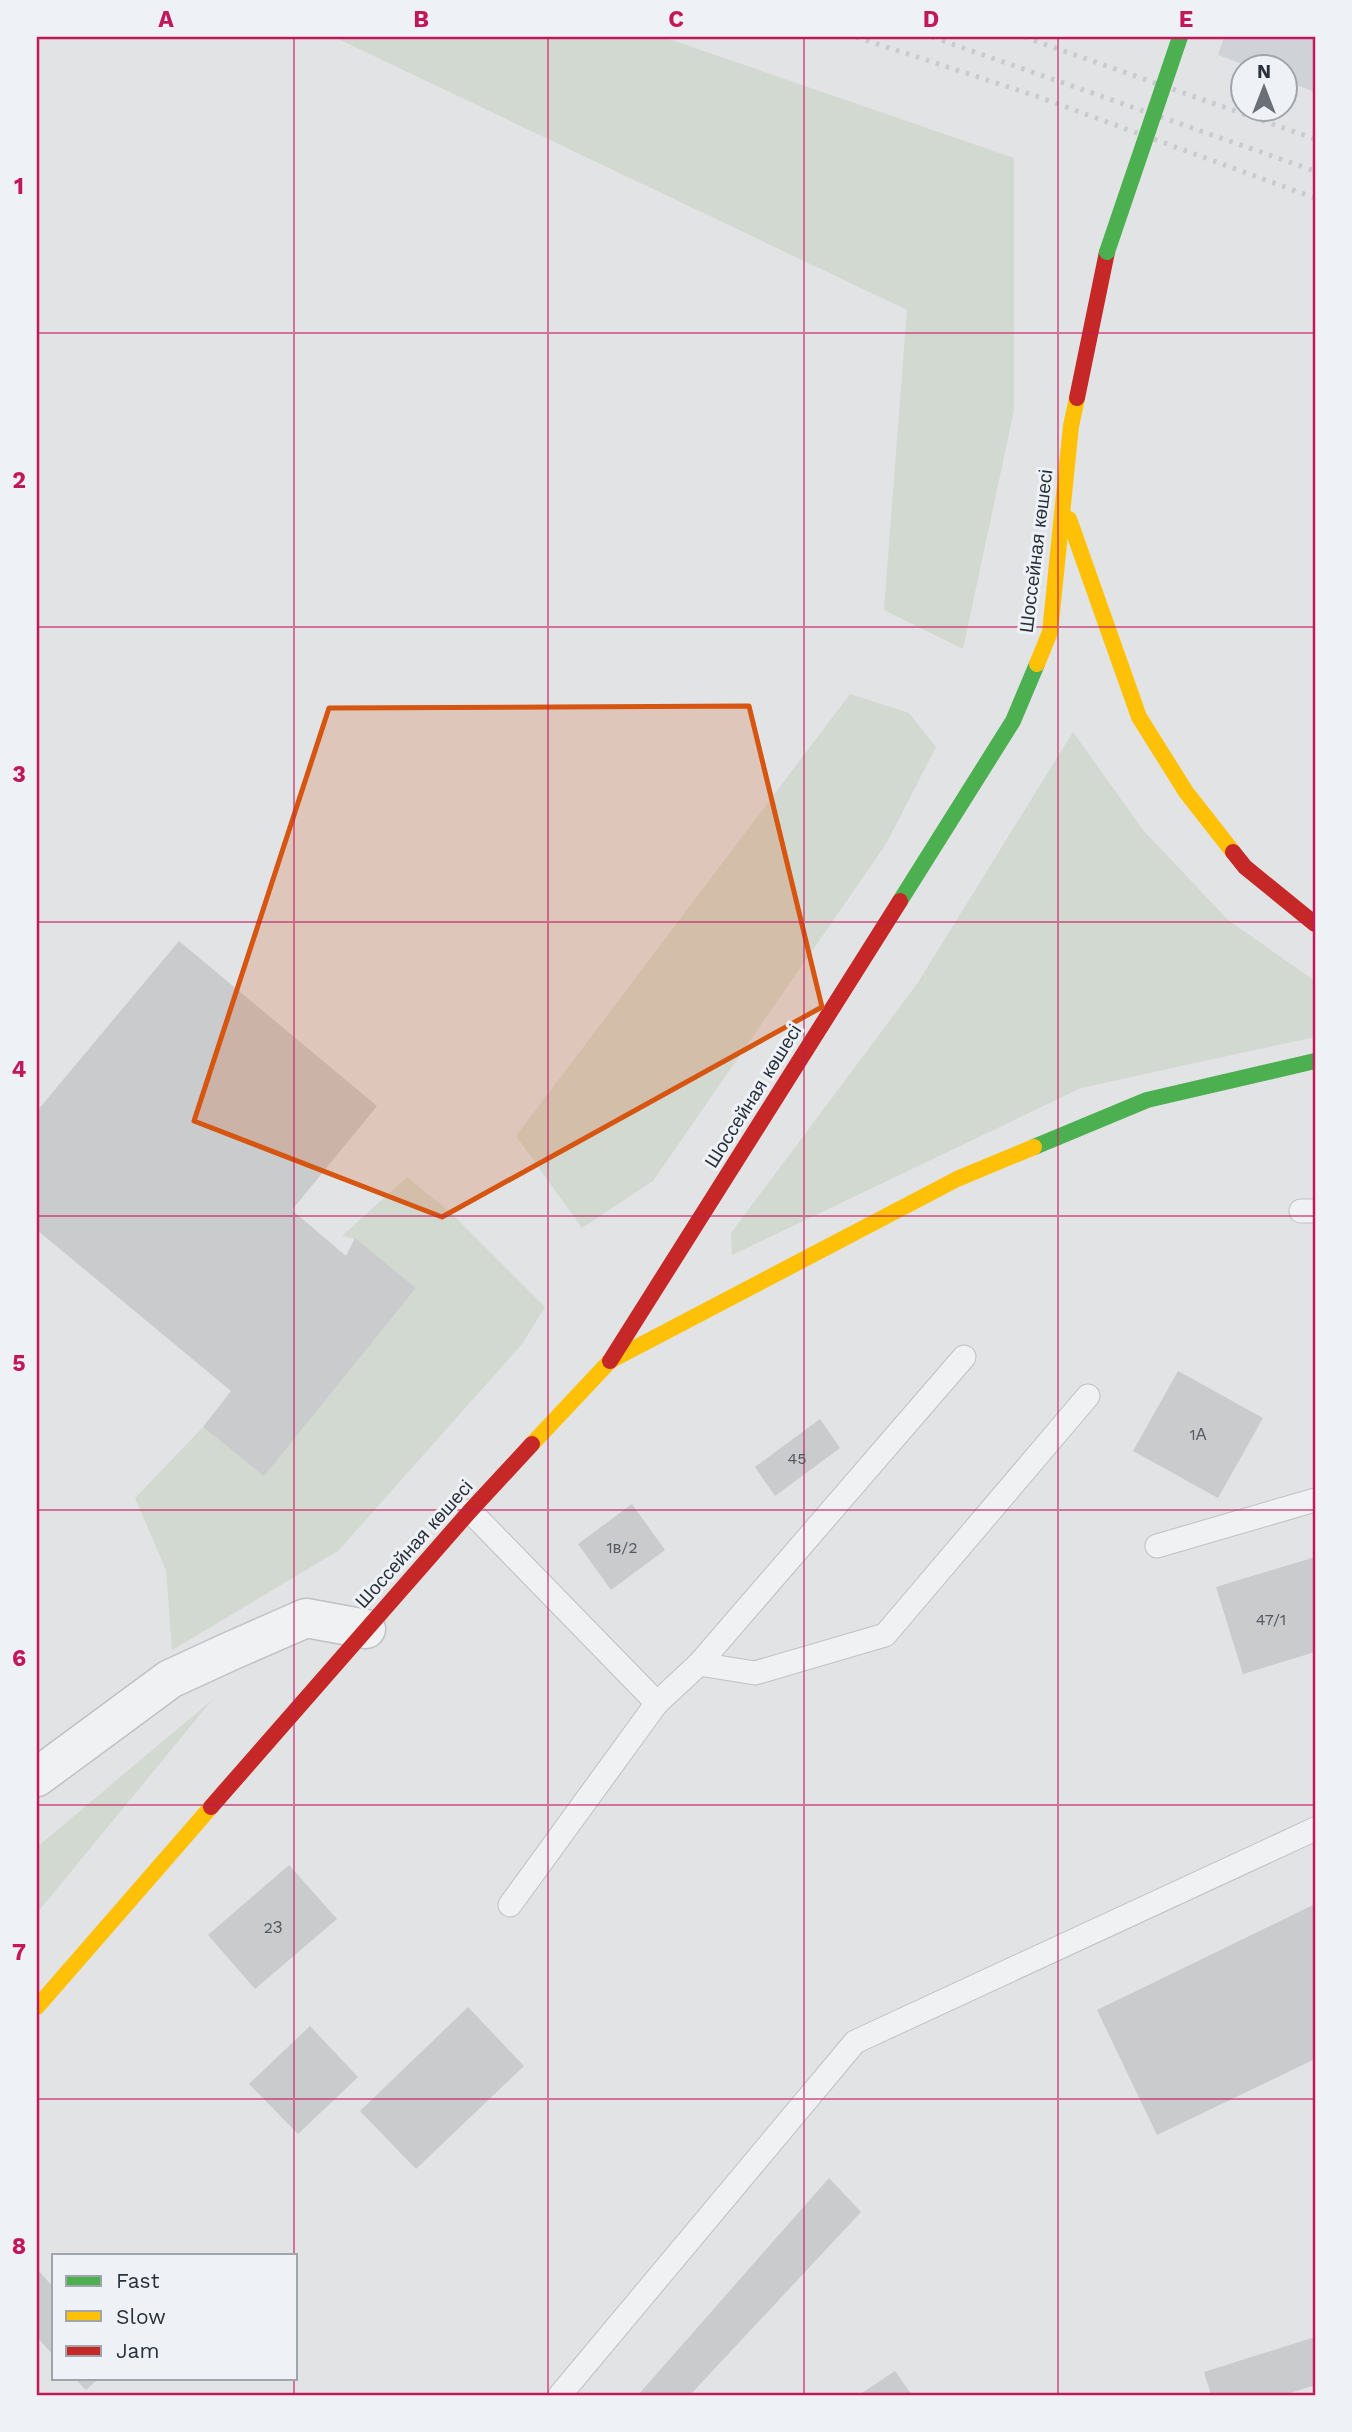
<svg xmlns="http://www.w3.org/2000/svg" width="1352" height="2432" font-family="'Work Sans',sans-serif">
  <rect width="100%" height="100%" fill="#e1e3e5"/>
  <path fill="#cfd3d8" d="M1224,37H1315V92L1286,81V66H1248L1218,55Z"/>
  <g fill="#d2d9d1">
    <path d="M334,37H663L1014,158V410L963,649L884,610L907,310Z"/>
    <path d="M850,694L909,713L936,747L886,844L653,1181L582,1228L516,1136Z"/>
    <path d="M1073,732L1143,830L1228,920L1315,981V1037L1081,1088L732,1255L731,1233L917,984Z"/>
    <path d="M407,1177L450,1212L545,1307L522,1344L338,1551L172,1650L166,1570L135,1498L203,1427L264,1475L416,1288L355,1239L342,1236Z"/>
    <path d="M212,1700L37,1913V1847Z"/>
  </g>
  <g fill="#c9cbcd">
    <path d="M179,941L377,1106L292,1210L346,1256L355,1238L416,1288L264,1476L203,1427L231,1391L37,1230V1111Z"/>
    <path d="M1178,1371L1263,1418L1218,1498L1133,1451Z"/>
    <path d="M820,1419L840,1448L775,1496L755,1467Z"/>
    <path d="M632,1504L665,1550L611,1590L578,1544Z"/>
    <path d="M1315,1557V1652L1243,1674L1216,1587Z"/>
    <path d="M289,1865L337,1919L255,1989L208,1935Z"/>
    <path d="M1315,1904V2059L1157,2135L1097,2010Z"/>
    <path d="M468,2007L524,2066L416,2169L360,2111Z"/>
    <path d="M310,2026L358,2077L298,2134L249,2084Z"/>
    <path d="M829,2178L861,2212L690,2395H638Z"/>
    <path d="M37,2269L54,2288V2356L37,2337Z"/>
    <path d="M1315,2337V2385L1284,2395H1211L1204,2372Z"/>
    <path d="M895,2371L912,2395H859Z"/>
    <path d="M74,2378H99L86,2390Z"/>
  </g>
  <g fill="none" stroke-linecap="round" stroke-linejoin="round">
    <defs>
      <g id="lane">
        <path d="M1301,1211H1315"/>
        <path d="M470,1511L657,1703L699,1664L964,1357"/>
        <path d="M1157,1546L1315,1500"/>
        <path d="M699,1664L755,1673L885,1635L1088,1396"/>
        <path d="M510,1905L657,1703"/>
        <path d="M560,2395L855,2042L1315,1829"/>
      </g>
      <path id="street" d="M37,1777L170,1679L233,1650L306,1618L366,1629"/>
    </defs>
    <use href="#lane" stroke="#bfc1c3" stroke-width="25"/>
    <use href="#street" stroke="#bfc1c3" stroke-width="41"/>
    <use href="#lane" stroke="#eff1f2" stroke-width="23"/>
    <use href="#street" stroke="#eff1f2" stroke-width="38"/>
    <g stroke="#4caf50" stroke-width="16">
      <path d="M900,901L1013,721L1037,664"/>
      <path d="M1034,1147L1147,1100L1315,1061"/>
    </g>
    <g stroke="#ffc107" stroke-width="16">
      <path d="M1069,519L1139,717L1186,792L1233,852"/>
      <path d="M1037,664L1050,632L1071,426L1077,398"/>
      <path d="M532,1444L610,1361L957,1179L1034,1147"/>
      <path d="M37,2007L211,1807"/>
    </g>
    <g stroke="#c62828" stroke-width="16">
      <path d="M1077,398L1107,252"/>
      <path d="M1233,852L1245,867L1315,924"/>
      <path d="M610,1361L900,901"/>
      <path d="M211,1807L470,1511L532,1444"/>
    </g>
    <g stroke="#c9cbcc" stroke-width="5" stroke-dasharray="3.5 7" stroke-linecap="butt">
      <path d="M856,37L1036,96L1315,198"/>
      <path d="M932,37L1315,171"/>
      <path d="M1024,37L1315,139"/>
    </g>
    <path stroke="#4caf50" stroke-width="16" d="M1107,252L1180,37"/>
  </g>
  <path fill="#d55511" fill-opacity="0.2" stroke="#d55511" stroke-width="5" stroke-linejoin="round" d="M749,706L822,1007L442,1217L194,1121L329,708Z"/>
  <path fill="none" stroke="#c2185b" stroke-width="2" stroke-opacity="0.55" d="M294,37V2255M548,37V2395M804,37V2395M1058,37V2395M37,333H1315M37,627H1315M37,922H1315M37,1216H1315M37,1510H1315M37,1805H1315M37,2099H1315M294,2378V2395"/>
  <g text-anchor="middle" dominant-baseline="central" stroke-width="6" stroke-linejoin="round" paint-order="stroke">
    <g font-size="16" fill="#525961">
      <text x="1198" y="1434">1А</text>
      <text x="797" y="1458">45</text>
      <text x="622" y="1547">1в/2</text>
      <text x="1271" y="1619">47/1</text>
      <text x="273" y="1927">2З</text>
    </g>
    <g font-size="19" fill="#29323c" stroke="#eef1f5">
      <text transform="translate(1036 551) rotate(-83)">Шоссейная көшесі</text>
      <text transform="translate(753 1096) rotate(-58)">Шоссейная көшесі</text>
      <text transform="translate(414 1544) rotate(-48)">Шоссейная көшесі</text>
    </g>
  </g>
  <rect width="1352" height="2432" fill="none" stroke="#eef1f5" stroke-width="77"/>
  <rect x="52" y="2254" width="245" height="126" fill="#eef1f5" stroke="#9fa5ab" stroke-width="2"/>
  <rect x="66" y="2276" width="35" height="10" fill="#4caf50" stroke="#9fa5ab" stroke-width="2"/>
  <text x="116" y="2288" font-size="21" fill="#29323c">Fast</text>
  <rect x="66" y="2311" width="35" height="10" fill="#ffc107" stroke="#9fa5ab" stroke-width="2"/>
  <text x="116" y="2324" font-size="21" fill="#29323c">Slow</text>
  <rect x="66" y="2346" width="35" height="10" fill="#c62828" stroke="#9fa5ab" stroke-width="2"/>
  <text x="116" y="2358" font-size="21" fill="#29323c">Jam</text>
  <g transform="translate(1264 88)"><circle r="33" fill="#eef1f5" stroke="#9fa5ab" stroke-width="2"/>
  <path d="M0-5L12 26L0 18L-12 26Z" fill="#697077"/>
  <text y="-10" font-size="19" font-weight="bold" text-anchor="middle" fill="#29323c">N</text>
  </g>
  <rect x="38" y="38" width="1276" height="2356" fill="none" stroke="#c2185b" stroke-width="2.5"/>
  <g font-size="23" text-anchor="middle" font-weight="bold" fill="#c2185b">
    <text x="166" y="27">A</text>
    <text x="421" y="27">B</text>
    <text x="676" y="27">C</text>
    <text x="931" y="27">D</text>
    <text x="1186" y="27">E</text>
    <text x="19" y="194">1</text>
    <text x="19" y="488">2</text>
    <text x="19" y="782">3</text>
    <text x="19" y="1077">4</text>
    <text x="19" y="1371">5</text>
    <text x="19" y="1666">6</text>
    <text x="19" y="1960">7</text>
    <text x="19" y="2254">8</text>
  </g>
</svg>
